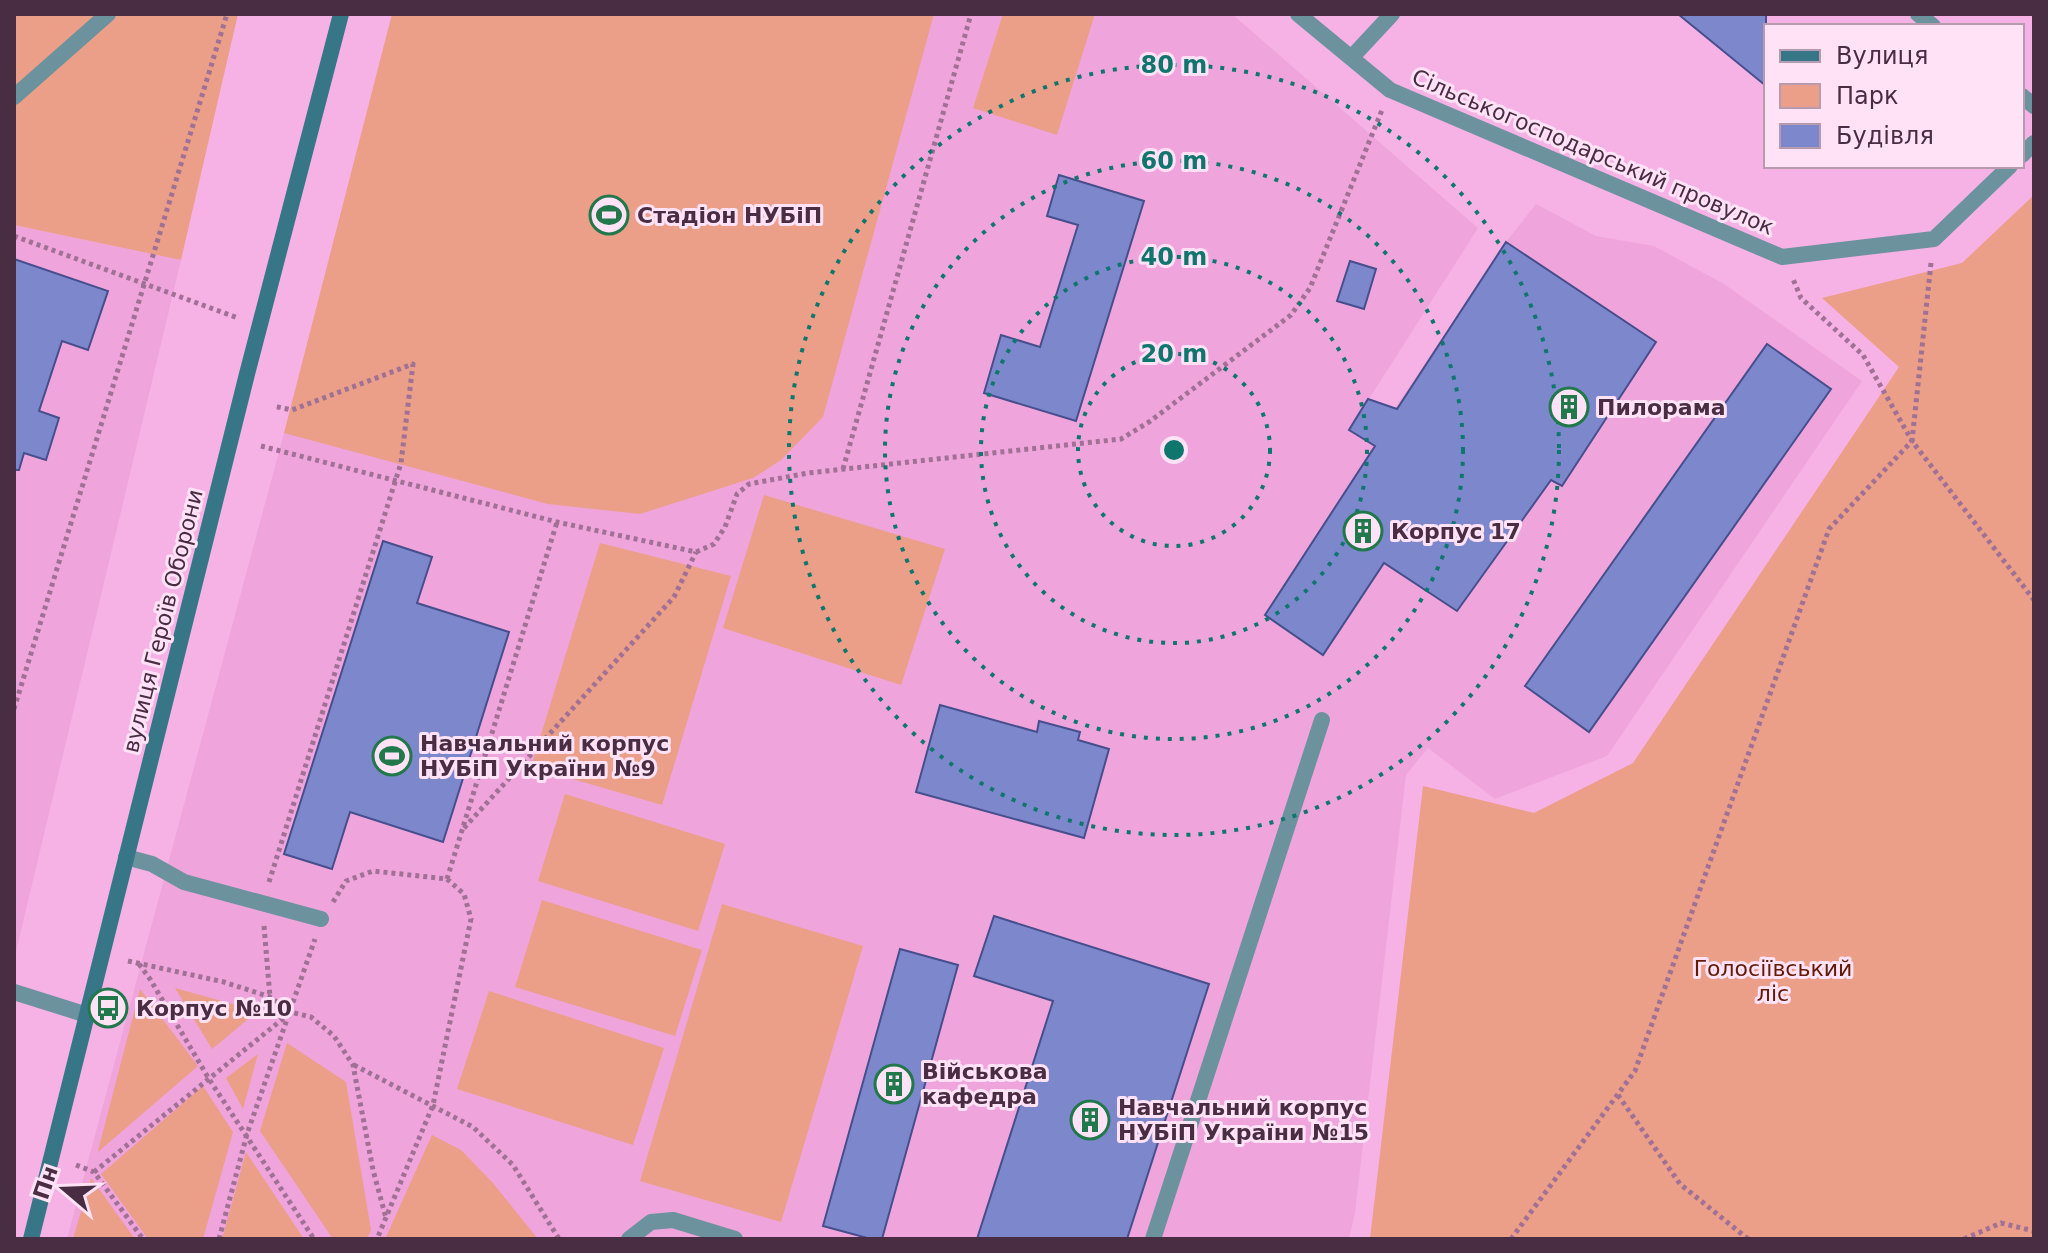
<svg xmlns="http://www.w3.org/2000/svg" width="2048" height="1253" font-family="'DejaVu Sans',sans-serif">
  <rect width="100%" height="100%" fill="#f6b2e5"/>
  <g fill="#efa5dc">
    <path d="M394,14H1232L1478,228L1369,399L1395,408L1506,242L1536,204L1596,236L1654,246L1724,284L1862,381L1607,756L1495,799L1428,748L1406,775L1355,1213L1349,1239H67L284,433L292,410Z"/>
    <path d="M14,225L181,260L14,960Z"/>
  </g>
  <g fill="#eb9e88">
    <path d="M14,14H238L181,260L14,225Z"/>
    <path d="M392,14H934L823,417L781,460L753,478L640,514L548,504L284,433Z"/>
    <path d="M1003,14H1095L1057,135L973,108Z"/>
    <path d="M2034,195V1239H1370L1423,786L1534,813L1633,763L1899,367L1822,298L1962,263Z"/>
    <path d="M764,495L945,549L901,685L723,628Z"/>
    <path d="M600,543L731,576L662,805L531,767Z"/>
    <path d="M565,794L725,844L698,931L538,881Z"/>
    <path d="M542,900L702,950L675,1036L515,987Z"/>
    <path d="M722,904L863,946L781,1222L640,1181Z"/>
    <path d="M175,988L258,1011L212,1049Z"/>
    <path d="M140,989L198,1066L98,1152V1151Z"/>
    <path d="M489,991L664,1048L633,1145L457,1089Z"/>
    <path d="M287,1043L346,1082L371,1230L367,1239H333L260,1131Z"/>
    <path d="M258,1054L243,1109L226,1078Z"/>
    <path d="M203,1086L233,1132L203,1239H148L101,1174Z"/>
    <path d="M432,1135L461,1150L493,1183L538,1239H385Z"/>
    <path d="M246,1152L304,1239H222Z"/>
    <path d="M91,1178L135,1239H73Z"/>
  </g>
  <g fill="#7d88cc" stroke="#464e8c" stroke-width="2">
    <path d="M1678,14H1766V86Z"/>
    <path d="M1059,175L1144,201L1076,421L984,393L1001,335L1040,347L1078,225L1047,216Z"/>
    <path d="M1506,242L1656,342L1562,486L1551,480L1457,611L1384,563L1323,655L1265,615L1375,446L1349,430L1368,399L1397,409Z"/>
    <path d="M14,259L108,291L88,350L62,341L39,411L59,418L46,460L24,453L19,470H14Z"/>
    <path d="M1350,261L1376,269L1364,309L1337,301Z"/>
    <path d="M1767,344L1831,389L1589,732L1525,686Z"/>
    <path d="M383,541L432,557L417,603L509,632L443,842L350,812L332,869L284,854Z"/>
    <path d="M940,705L1037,732L1039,721L1080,732L1078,740L1109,749L1084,838L916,792Z"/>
    <path d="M994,916L1209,984L1127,1239H977L1053,1001L974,976Z"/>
    <path d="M900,949L958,965L882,1239H871L823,1226Z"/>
  </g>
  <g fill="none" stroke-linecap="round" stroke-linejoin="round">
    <g stroke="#a07195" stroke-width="5" stroke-dasharray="4 4" stroke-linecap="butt">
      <path d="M14,236L238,318"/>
      <path d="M1931,263L1912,441L2034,600"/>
      <path d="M261,446L557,522L696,552L714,544L725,527L737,494L749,484L808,473L1121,439L1149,422L1291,315L1310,288L1382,110"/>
      <path d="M843,469L971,14"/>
      <path d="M14,709L227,14"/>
      <path d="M464,828L674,597L696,552"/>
      <path d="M447,879L557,522"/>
      <path d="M269,882L401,463L413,364L292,410L273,406"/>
      <path d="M333,902L346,881L373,871L447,879L464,894L471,919L433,1105L377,1239"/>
      <path d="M264,926L270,997"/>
      <path d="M128,961L224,982L270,997L290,1012L311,1017L334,1036L353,1065L373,1170L386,1218"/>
      <path d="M139,964L150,979L209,1079L314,1239"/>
      <path d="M354,1065L473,1127L513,1165L559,1239"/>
      <path d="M1618,1095L1680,1184L1748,1239"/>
      <path d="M76,1165L94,1172L143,1239"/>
      <path d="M94,1172L290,1013"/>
      <path d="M219,1239L247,1134L315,939"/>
      <path d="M1511,1239L1635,1071L1829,529L1912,441L1863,355L1801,298L1793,279"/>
      <path d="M1964,1239L2001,1223L2034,1231"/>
    </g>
    <g stroke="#6b929d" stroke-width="16">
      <path d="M1918,14L1933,26"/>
      <path d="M1352,57L1392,14"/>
      <path d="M2022,96L2034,106"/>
      <path d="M14,97L108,14"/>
      <path d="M126,857L152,864L184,882L321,919"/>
      <path d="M14,992L87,1015"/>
      <path d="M629,1239L651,1222L673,1220L735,1239"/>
      <path d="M1153,1239L1322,720"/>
    </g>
    <g stroke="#6b929d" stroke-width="16">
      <path d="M1298,14L1390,90L1782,257L1934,239L2010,166"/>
      <path d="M2022,155L2034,143"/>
    </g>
    <path stroke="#367686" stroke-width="16" d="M31,1239L247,374L341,14"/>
  </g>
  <g fill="none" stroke="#0f766e" stroke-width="4" stroke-dasharray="4 8">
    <circle cx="1174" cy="450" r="96"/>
    <circle cx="1174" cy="450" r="193"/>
    <circle cx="1174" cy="450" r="289"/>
    <circle cx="1174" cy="450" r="385"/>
  </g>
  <defs>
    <symbol id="stadium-ring" viewBox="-11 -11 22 22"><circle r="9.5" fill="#ffe2f6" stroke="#21784b" stroke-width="1.5"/><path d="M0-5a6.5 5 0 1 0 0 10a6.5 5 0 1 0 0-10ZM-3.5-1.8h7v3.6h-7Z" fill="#21784b"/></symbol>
    <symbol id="building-ring" viewBox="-11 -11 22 22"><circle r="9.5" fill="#ffe2f6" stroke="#21784b" stroke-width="1.5"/><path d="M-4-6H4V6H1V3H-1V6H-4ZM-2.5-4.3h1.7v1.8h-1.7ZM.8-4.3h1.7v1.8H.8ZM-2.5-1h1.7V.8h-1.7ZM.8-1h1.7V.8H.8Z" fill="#21784b"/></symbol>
    <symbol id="bus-ring" viewBox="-11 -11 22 22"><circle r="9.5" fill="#ffe2f6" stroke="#21784b" stroke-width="1.5"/><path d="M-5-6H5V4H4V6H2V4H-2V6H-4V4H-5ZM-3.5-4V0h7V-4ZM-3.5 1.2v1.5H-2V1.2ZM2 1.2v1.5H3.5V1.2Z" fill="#21784b"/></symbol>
  </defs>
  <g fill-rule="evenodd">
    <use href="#stadium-ring" x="587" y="193" width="44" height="44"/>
    <use href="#building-ring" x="1547" y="385" width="44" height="44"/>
    <use href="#building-ring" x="1341" y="509" width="44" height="44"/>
    <use href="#stadium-ring" x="370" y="734" width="44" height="44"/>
    <use href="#bus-ring" x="86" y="986" width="44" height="44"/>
    <use href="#building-ring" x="872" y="1062" width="44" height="44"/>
    <use href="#building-ring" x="1068" y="1098" width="44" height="44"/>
  </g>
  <g text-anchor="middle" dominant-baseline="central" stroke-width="6" stroke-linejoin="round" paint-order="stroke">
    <g font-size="22" fill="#492e43" stroke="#ffe2f6">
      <text transform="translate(1593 152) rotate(23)">Сільськогосподарський провулок</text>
      <text transform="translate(163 621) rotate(-76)">вулиця Героїв Оборони</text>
    </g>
    <g font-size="22" font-weight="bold" fill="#492e43" stroke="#ffe2f6" text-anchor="start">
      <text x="637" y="215">Стадіон НУБіП</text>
      <text x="1597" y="407">Пилорама</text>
      <text x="1391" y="531">Корпус 17</text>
      <text x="420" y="743">Навчальний корпус<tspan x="420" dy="25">НУБіП України №9</tspan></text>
      <text x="136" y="1008">Корпус №10</text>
      <text x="922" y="1071">Військова<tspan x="922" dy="25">кафедра</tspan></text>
      <text x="1118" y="1107">Навчальний корпус<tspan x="1118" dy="25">НУБіП України №15</tspan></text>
    </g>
    <g font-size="22" fill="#611a05" stroke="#ffe2f6">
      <text x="1773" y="968">Голосіївський<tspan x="1773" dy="25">ліс</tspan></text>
    </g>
  </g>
  <circle cx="1174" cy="450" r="12" fill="#0f766e" stroke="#ffe2f6" stroke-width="4"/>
  <g font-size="24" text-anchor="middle" font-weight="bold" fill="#0f766e" stroke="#ffe2f6" stroke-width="6" stroke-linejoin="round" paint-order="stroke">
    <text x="1174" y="73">80 m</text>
    <text x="1174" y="169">60 m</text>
    <text x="1174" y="265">40 m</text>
    <text x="1174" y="362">20 m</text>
  </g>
  <rect width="2048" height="1253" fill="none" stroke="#492e43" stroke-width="32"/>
  <rect x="1764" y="24" width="260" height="144" fill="#ffe2f6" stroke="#b69aae" stroke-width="2"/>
  <rect x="1780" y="50" width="40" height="12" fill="#367686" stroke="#b69aae" stroke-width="2"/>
  <text x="1836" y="64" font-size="24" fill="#492e43">Вулиця</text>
  <rect x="1780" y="84" width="40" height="24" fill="#eb9e88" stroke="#b69aae" stroke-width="2"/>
  <text x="1836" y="104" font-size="24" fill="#492e43">Парк</text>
  <rect x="1780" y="124" width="40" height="24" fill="#7d88cc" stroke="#b69aae" stroke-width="2"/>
  <text x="1836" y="144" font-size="24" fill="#492e43">Будівля</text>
  <g transform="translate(64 1189) rotate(289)" stroke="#ffe2f6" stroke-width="6" paint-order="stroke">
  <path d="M0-6L14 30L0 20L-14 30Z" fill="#492e43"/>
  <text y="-12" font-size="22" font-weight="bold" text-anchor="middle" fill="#492e43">Пн</text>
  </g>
</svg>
